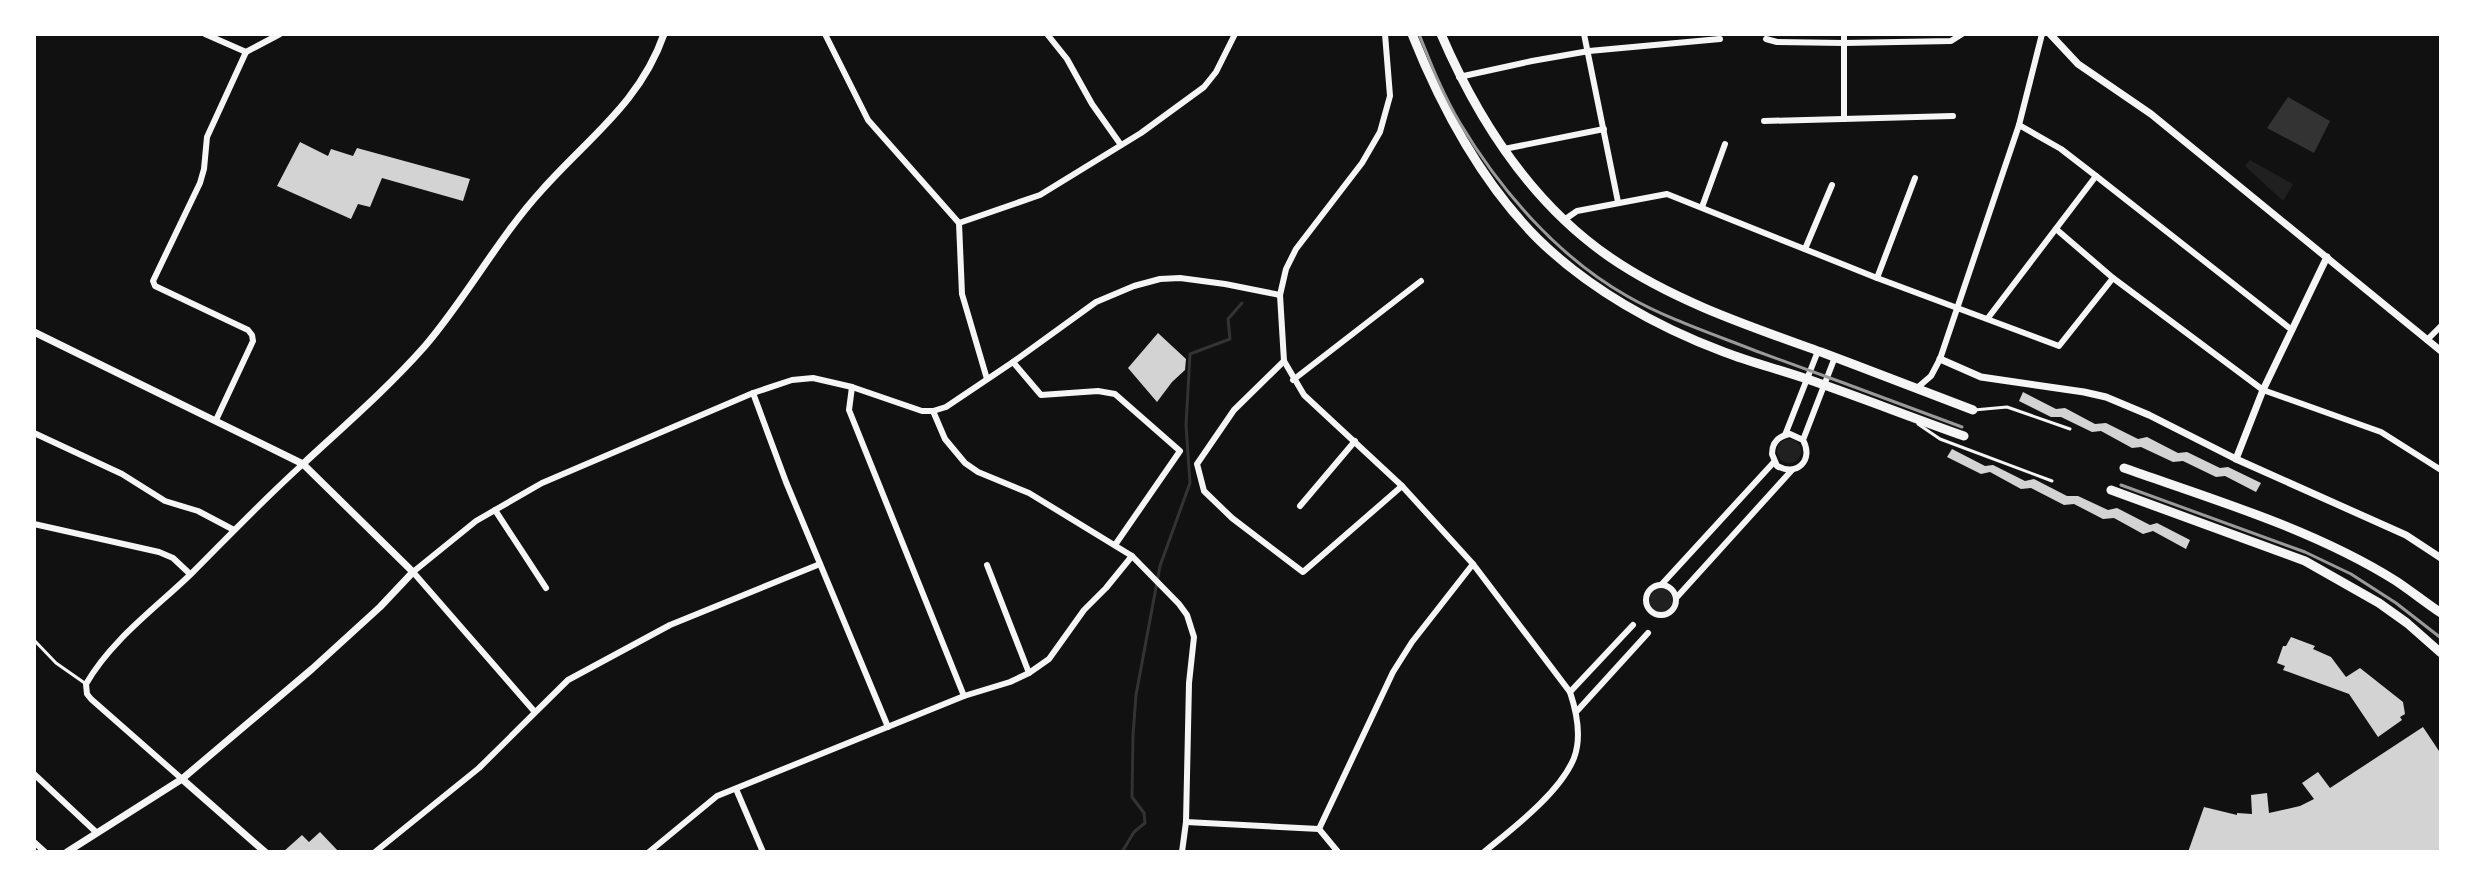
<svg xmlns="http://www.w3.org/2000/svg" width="2475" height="886" font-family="Signika,sans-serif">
  <rect width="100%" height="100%" fill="#111"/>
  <g fill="#202020">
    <path d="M2250,160L2293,184L2283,201L2245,166Z"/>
    <circle cx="1789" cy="451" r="12"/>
    <circle cx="1661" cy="600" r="12"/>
  </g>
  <path fill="#333" d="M2288,97L2330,121L2314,153L2267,128Z"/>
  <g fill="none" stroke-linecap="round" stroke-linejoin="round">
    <path stroke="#333" stroke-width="3" d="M1122,852L1134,832L1145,823L1144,813L1132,797L1133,735L1136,695L1160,566L1190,483L1186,425L1190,354L1230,339L1228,319L1242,303"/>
  </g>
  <g fill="#d3d3d3">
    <path d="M300,142L328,156L331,149L353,156L357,148L470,179L463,201L382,178L370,207L358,204L351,219L277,186Z"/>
    <path d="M1158,333L1186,359L1185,370L1172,382L1157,402L1128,368Z"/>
    <path d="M2023,392L2056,409L2065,408L2095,424L2106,423L2138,439L2147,437L2178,453L2187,452L2220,468L2228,467L2261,483L2256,492L2225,476L2216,477L2183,461L2173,462L2141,447L2132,448L2101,431L2092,432L2061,417H2051L2019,401Z"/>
    <path d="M1952,449L1985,466L1993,465L2025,481L2034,479L2067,496H2078L2108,510L2117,508L2150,525L2157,523L2190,540L2186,549L2153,531L2143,534L2114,518L2103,519L2074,504L2064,505L2031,488L2021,489L1990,472L1981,474L1947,457Z"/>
    <path d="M2291,637L2315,646L2313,649L2331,657L2346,677L2360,668L2403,702L2405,714L2400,717L2402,720L2378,737L2349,694L2283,670L2285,666L2277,663L2283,646H2286Z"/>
    <path d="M2423,727L2441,754V852H2188L2204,807L2237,815V813L2252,814L2251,795L2267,793L2269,813L2300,806L2314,799L2302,783L2318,772L2330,788Z"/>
    <path d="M320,832L339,852H283L302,835L309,842Z"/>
  </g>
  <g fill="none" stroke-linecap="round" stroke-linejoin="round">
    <g stroke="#f5f5f5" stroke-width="3">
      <path d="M1974,410L2007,407L2070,429"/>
      <path d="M1918,424L1940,439L2052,481"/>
      <path d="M34,640L56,663L86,684"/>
    </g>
    <g stroke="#f5f5f5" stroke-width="6">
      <path d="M205,34L246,52"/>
      <path d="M825,34L868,120L959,223L962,294L987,379"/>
      <path d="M1047,34L1067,59L1092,104L1121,145"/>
      <path d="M1385,34L1390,96L1380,132L1362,163L1296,249L1286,269L1280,295L1284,361L1304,395L1402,486L1473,564L1570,692C1577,713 1582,737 1574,758C1560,793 1512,829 1484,852"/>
      <path d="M1584,34L1618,202"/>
      <path d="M1844,34V119"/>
      <path d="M1766,39L1777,42L1844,43L1951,41L1962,34"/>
      <path d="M246,52L280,34"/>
      <path d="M1459,77L1532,61L1589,51L1720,39"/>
      <path d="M1764,121L1953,116"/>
      <path d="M2019,125L2061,149L2096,176L2292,330"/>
      <path d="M1504,149L1604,129"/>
      <path d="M1702,207L1725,144"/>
      <path d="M1564,220L1577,211L1667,194L1877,278L2059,346L2113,278"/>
      <path d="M959,223L1040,195L1141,133L1204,87L1216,72L1235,34"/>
      <path d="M2056,229L2113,278L2263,390L2381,432L2441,470"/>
      <path d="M1805,249L1832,185"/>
      <path d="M1877,278L1915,178"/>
      <path d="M1988,318L2096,176"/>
      <path d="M2427,340L2441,326"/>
      <path d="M1284,361L1234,410L1197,464L1204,491L1232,518L1303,572L1402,486"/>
      <path d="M1013,362L1041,395L1098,391L1115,394L1180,451L1115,545"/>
      <path d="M1293,380L1421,281"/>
      <path d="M852,387L849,410L964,696"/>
      <path d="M1917,388L1931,376L1940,359L2019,125L2042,34"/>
      <path d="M753,393L786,482L888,727"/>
      <path d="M933,411L945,439L965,463L978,472L1029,493L1132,556L1179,604L1187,615L1194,637L1189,683L1186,822L1182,852"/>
      <path d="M216,420L253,341L252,335L248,330L155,286L153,281L200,183L204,169L207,137L246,52"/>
      <path d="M34,433L122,474L165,501L198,511L234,530"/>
      <path d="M1785,435L1818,351"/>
      <path d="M1803,440L1790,434C1778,436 1772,443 1772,454L1777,466C1797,477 1814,460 1803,440L1835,357"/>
      <path d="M1300,506L1355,441"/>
      <path d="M495,510L546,588"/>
      <path d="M34,524L159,552L173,558L190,574"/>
      <path d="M987,565L1029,673"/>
      <path d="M1662,584L1774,462"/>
      <circle cx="1661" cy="600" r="15"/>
      <path d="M1677,597L1792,470"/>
      <path d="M1570,692L1633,625"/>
      <path d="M534,711L413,572L476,521L542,483L753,393L792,380L813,378L852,387L922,411H933L946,407L1013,362L1096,302L1134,286L1160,279L1180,278L1225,284L1280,295"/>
      <path d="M1577,711L1648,633"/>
      <path d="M34,774L97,833"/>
      <path d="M182,779L91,699L87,694L86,684C112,639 156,608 192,573C229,536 264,499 303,464"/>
      <path d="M736,789L763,852"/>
      <path d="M1186,822L1319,829"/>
      <path d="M1319,829L1393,672L1412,642L1473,564"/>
      <path d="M1319,829L1338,852"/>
      <path d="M34,842L45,852"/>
      <path d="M375,852L479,768L568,680L670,625L820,564"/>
      <path d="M649,852L717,796L964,696L1010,682L1029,673L1049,659L1084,610L1106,588L1132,556"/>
    </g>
    <g stroke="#f5f5f5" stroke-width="7">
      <path d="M2050,34L2078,64L2151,114L2441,351"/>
      <path d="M34,332L303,464L413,572L380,607L312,669L182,779L67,852"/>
      <path d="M1940,359L1981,377L2084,392L2106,397L2149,415L2236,459L2406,535L2441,558"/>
      <path d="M2236,459L2263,390L2327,257"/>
      <path d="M303,464C344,426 388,388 425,346C467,297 498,238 542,190C588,138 640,103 664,34"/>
      <path d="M182,779L265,852"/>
    </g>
    <g stroke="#f5f5f5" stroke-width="9">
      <path d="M1412,34C1442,109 1481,182 1538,239C1589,289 1657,327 1724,352C1752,363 1782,370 1810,380C1862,398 1913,418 1964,436"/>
      <path d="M1441,34C1478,120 1532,204 1611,258C1674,301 1749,326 1821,352C1872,371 1923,391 1973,410"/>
      <path d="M2124,468C2215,500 2315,530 2396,581C2411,591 2426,603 2441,613"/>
      <path d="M2111,490L2305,561L2379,603L2407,623L2441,653"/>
    </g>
    <g stroke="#9a9a9a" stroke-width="3">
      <path d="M1419,34C1431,64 1443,95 1460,123C1500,190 1558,257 1627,296C1667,319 1713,334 1756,351C1825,376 1893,401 1962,427"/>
      <path d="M2121,485L2305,552L2351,574L2396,603L2441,638"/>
    </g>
  </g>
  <rect width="2475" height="886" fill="none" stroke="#ffffff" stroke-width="72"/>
</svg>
